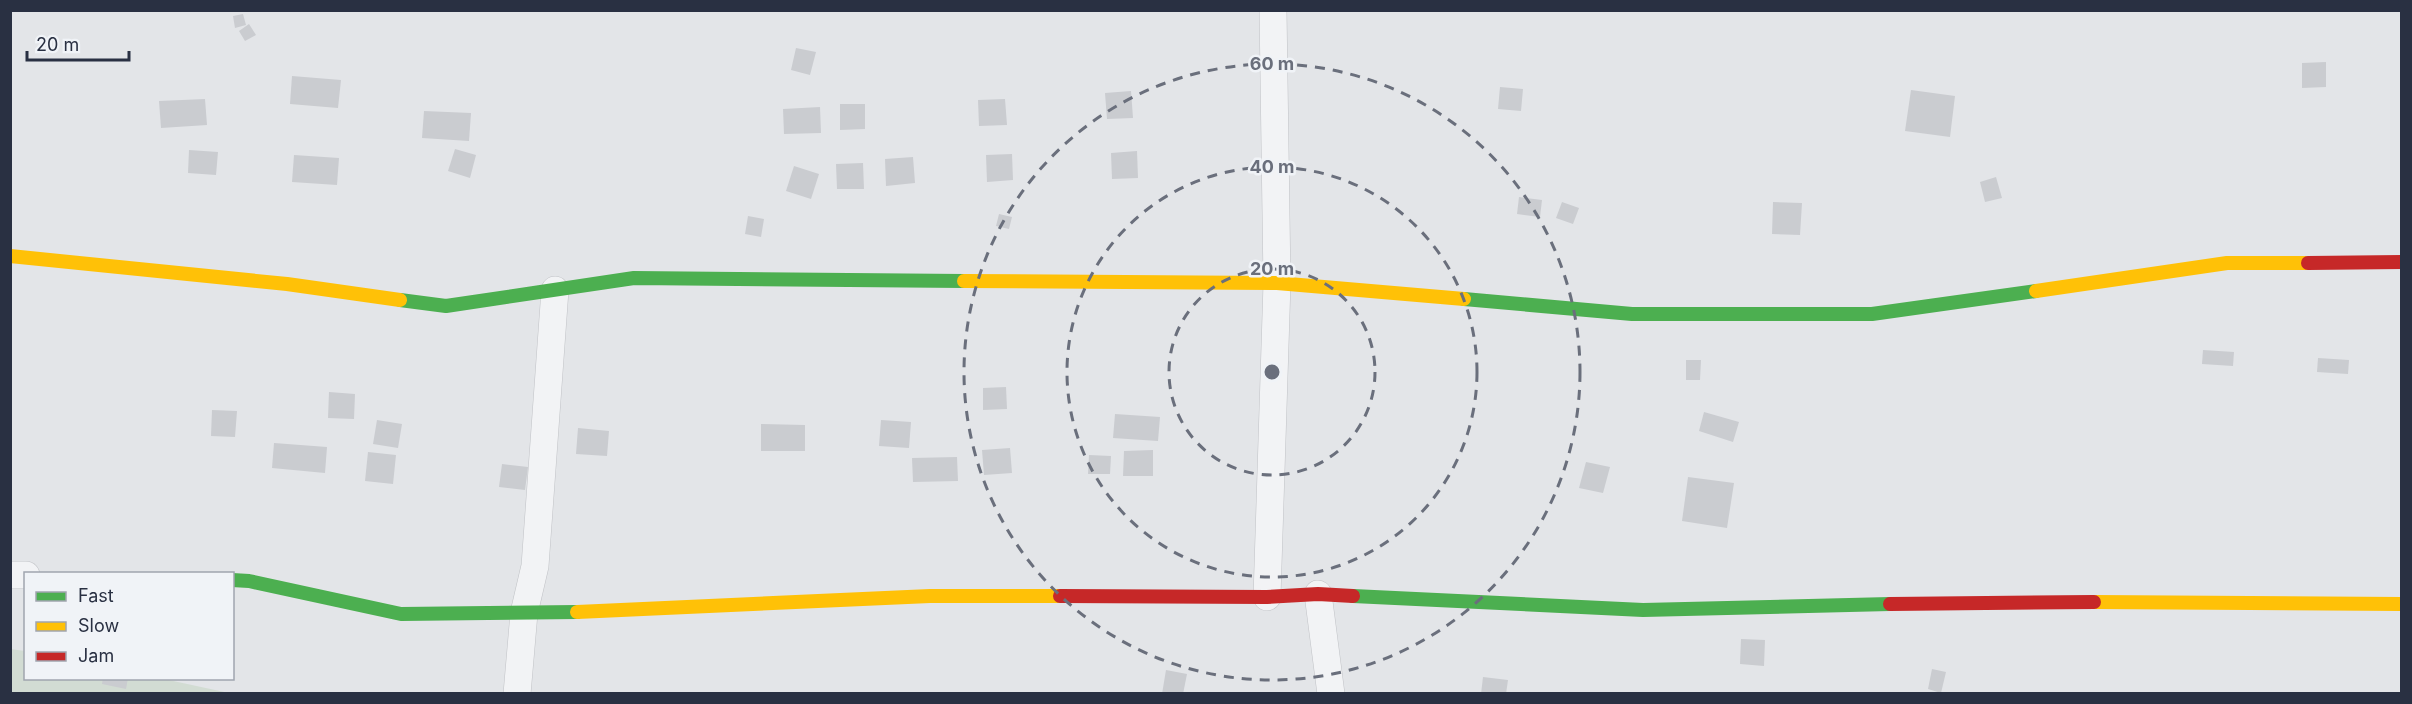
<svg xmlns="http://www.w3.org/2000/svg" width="2412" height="704" font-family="Inter,sans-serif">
  <rect width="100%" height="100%" fill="#e3e5e8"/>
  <path fill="#d2dcd3" d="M10,649L25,651L26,678L164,679L229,693H11Z"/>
  <g fill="#caccd0">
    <path d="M243,14L246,25L235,28L233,16Z"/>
    <path d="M249,24L256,35L245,41L239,31Z"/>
    <path d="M796,48L816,52L810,75L791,70Z"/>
    <path d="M2326,62V87L2302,88V63Z"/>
    <path d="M292,76L341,80L338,108L290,104Z"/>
    <path d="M1500,87L1523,89L1521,111L1498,109Z"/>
    <path d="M1911,90L1955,96L1950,137L1905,131Z"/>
    <path d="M1131,91L1133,118L1107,119L1105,93Z"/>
    <path d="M205,99L207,125L161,128L159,101Z"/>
    <path d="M1005,99L1007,125L979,126L978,100Z"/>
    <path d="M840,104H865V129L840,130Z"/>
    <path d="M820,107L821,133L784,134L783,109Z"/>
    <path d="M424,111L471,113L469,141L422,138Z"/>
    <path d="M455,149L476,155L470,178L448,171Z"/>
    <path d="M189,150L218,152L216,175L188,173Z"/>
    <path d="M1137,151L1138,178L1112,179L1111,153Z"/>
    <path d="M1012,154L1013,180L987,182L986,155Z"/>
    <path d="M294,155L339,158L337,185L292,182Z"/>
    <path d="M913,157L915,183L886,186L885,159Z"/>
    <path d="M863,163L864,189H837L836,164Z"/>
    <path d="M794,166L819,174L811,199L786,191Z"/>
    <path d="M1996,177L2002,198L1985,202L1980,182Z"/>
    <path d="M1519,197L1542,200L1540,217L1517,214Z"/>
    <path d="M1562,202L1579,208L1573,224L1556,218Z"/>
    <path d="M1773,202L1802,203L1800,235L1772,234Z"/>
    <path d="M999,214L1012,217L1009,229L996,226Z"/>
    <path d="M748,216L764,219L761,237L745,234Z"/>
    <path d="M2203,350L2234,352L2233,366L2202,364Z"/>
    <path d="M2318,358L2349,360L2348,374L2317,372Z"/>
    <path d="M1686,360H1701L1700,380H1686Z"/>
    <path d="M1006,387L1007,409L983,410V388Z"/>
    <path d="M329,392L355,394L354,419L328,418Z"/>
    <path d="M212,410L237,411L235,437L211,436Z"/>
    <path d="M1704,412L1739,422L1733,442L1699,431Z"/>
    <path d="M1115,414L1160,417L1158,441L1113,438Z"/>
    <path d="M377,420L402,424L398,448L373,444Z"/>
    <path d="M881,420L911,422L909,448L879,446Z"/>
    <path d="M761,424L805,425V451H761Z"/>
    <path d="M578,428L609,431L607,456L576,454Z"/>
    <path d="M274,443L327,447L325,473L272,468Z"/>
    <path d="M1010,448L1012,473L984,475L982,450Z"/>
    <path d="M1153,450V476H1123L1124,451Z"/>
    <path d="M368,452L396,455L393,484L365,481Z"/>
    <path d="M1089,455L1111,456L1110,474H1088Z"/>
    <path d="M957,457L958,481L913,482L912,458Z"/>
    <path d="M1586,462L1610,467L1603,493L1579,488Z"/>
    <path d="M502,464L528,467L525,490L499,487Z"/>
    <path d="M1688,477L1734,483L1727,528L1682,521Z"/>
    <path d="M1741,639L1765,640L1764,666L1740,664Z"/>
    <path d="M1932,669L1946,672L1941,693L1928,689Z"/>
    <path d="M1166,670L1187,674L1183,694H1162Z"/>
    <path d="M1483,677L1508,680L1506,694H1481Z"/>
    <path d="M103,678H128L126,689L102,684Z"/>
  </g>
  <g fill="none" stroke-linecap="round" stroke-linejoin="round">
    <defs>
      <g id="street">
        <path d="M10,575H26"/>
        <path d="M1318,594L1331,694"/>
        <path d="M1267,597L1277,283L1273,10"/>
        <path d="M517,694L524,613L535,566L555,290"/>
      </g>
    </defs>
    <use href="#street" stroke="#c0c2c6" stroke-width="28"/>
    <use href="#street" stroke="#f2f3f5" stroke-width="27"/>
    <g stroke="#4caf50" stroke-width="14">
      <path d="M1464,299L1632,314H1872L2036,291"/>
      <path d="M400,300L446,306L634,278L964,281"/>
      <path d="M232,580L249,581L401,614L577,612"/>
      <path d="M1353,596L1643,610L1890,604"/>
    </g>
    <g stroke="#ffc107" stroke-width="14">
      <path d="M10,256L287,284L400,300"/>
      <path d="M964,281L1277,283L1464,299"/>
      <path d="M2036,291L2227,263H2308"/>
      <path d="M2094,602L2402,604"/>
      <path d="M577,612L930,596H1060"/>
    </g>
    <g stroke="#c62828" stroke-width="14">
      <path d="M2308,263L2402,262"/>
      <path d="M1060,596L1267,597L1318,594L1353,596"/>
      <path d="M1890,604L2094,602"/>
    </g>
  </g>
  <g fill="none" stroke="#6a6f7c" stroke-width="3" stroke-dasharray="10 8">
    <circle cx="1272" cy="372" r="103"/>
    <circle cx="1272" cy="372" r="205"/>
    <circle cx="1272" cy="372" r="308"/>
  </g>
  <circle cx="1272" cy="372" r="9" fill="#6a6f7c" stroke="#f0f3f7" stroke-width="3"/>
  <g font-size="18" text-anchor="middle" font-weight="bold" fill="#6a6f7c" stroke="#f0f3f7" stroke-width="5" stroke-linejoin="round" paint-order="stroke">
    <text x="1272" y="70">60 m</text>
    <text x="1272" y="173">40 m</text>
    <text x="1272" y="275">20 m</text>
  </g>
  <rect width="2412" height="704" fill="none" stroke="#293042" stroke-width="24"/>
  <rect x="24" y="572" width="210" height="108" fill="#f0f3f7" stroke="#a0a5af" stroke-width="1.5"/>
  <rect x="36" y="592" width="30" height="9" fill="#4caf50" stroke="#a0a5af" stroke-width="1.5"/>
  <text x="78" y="602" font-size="18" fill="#293042">Fast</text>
  <rect x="36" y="622" width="30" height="9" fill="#ffc107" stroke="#a0a5af" stroke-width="1.5"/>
  <text x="78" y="632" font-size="18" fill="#293042">Slow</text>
  <rect x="36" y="652" width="30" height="9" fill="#c62828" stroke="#a0a5af" stroke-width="1.5"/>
  <text x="78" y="662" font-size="18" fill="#293042">Jam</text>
  <path d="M27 51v9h102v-9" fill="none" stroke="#293042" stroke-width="3"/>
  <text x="36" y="51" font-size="18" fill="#293042" stroke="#f0f3f7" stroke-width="4.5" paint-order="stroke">20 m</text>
</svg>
